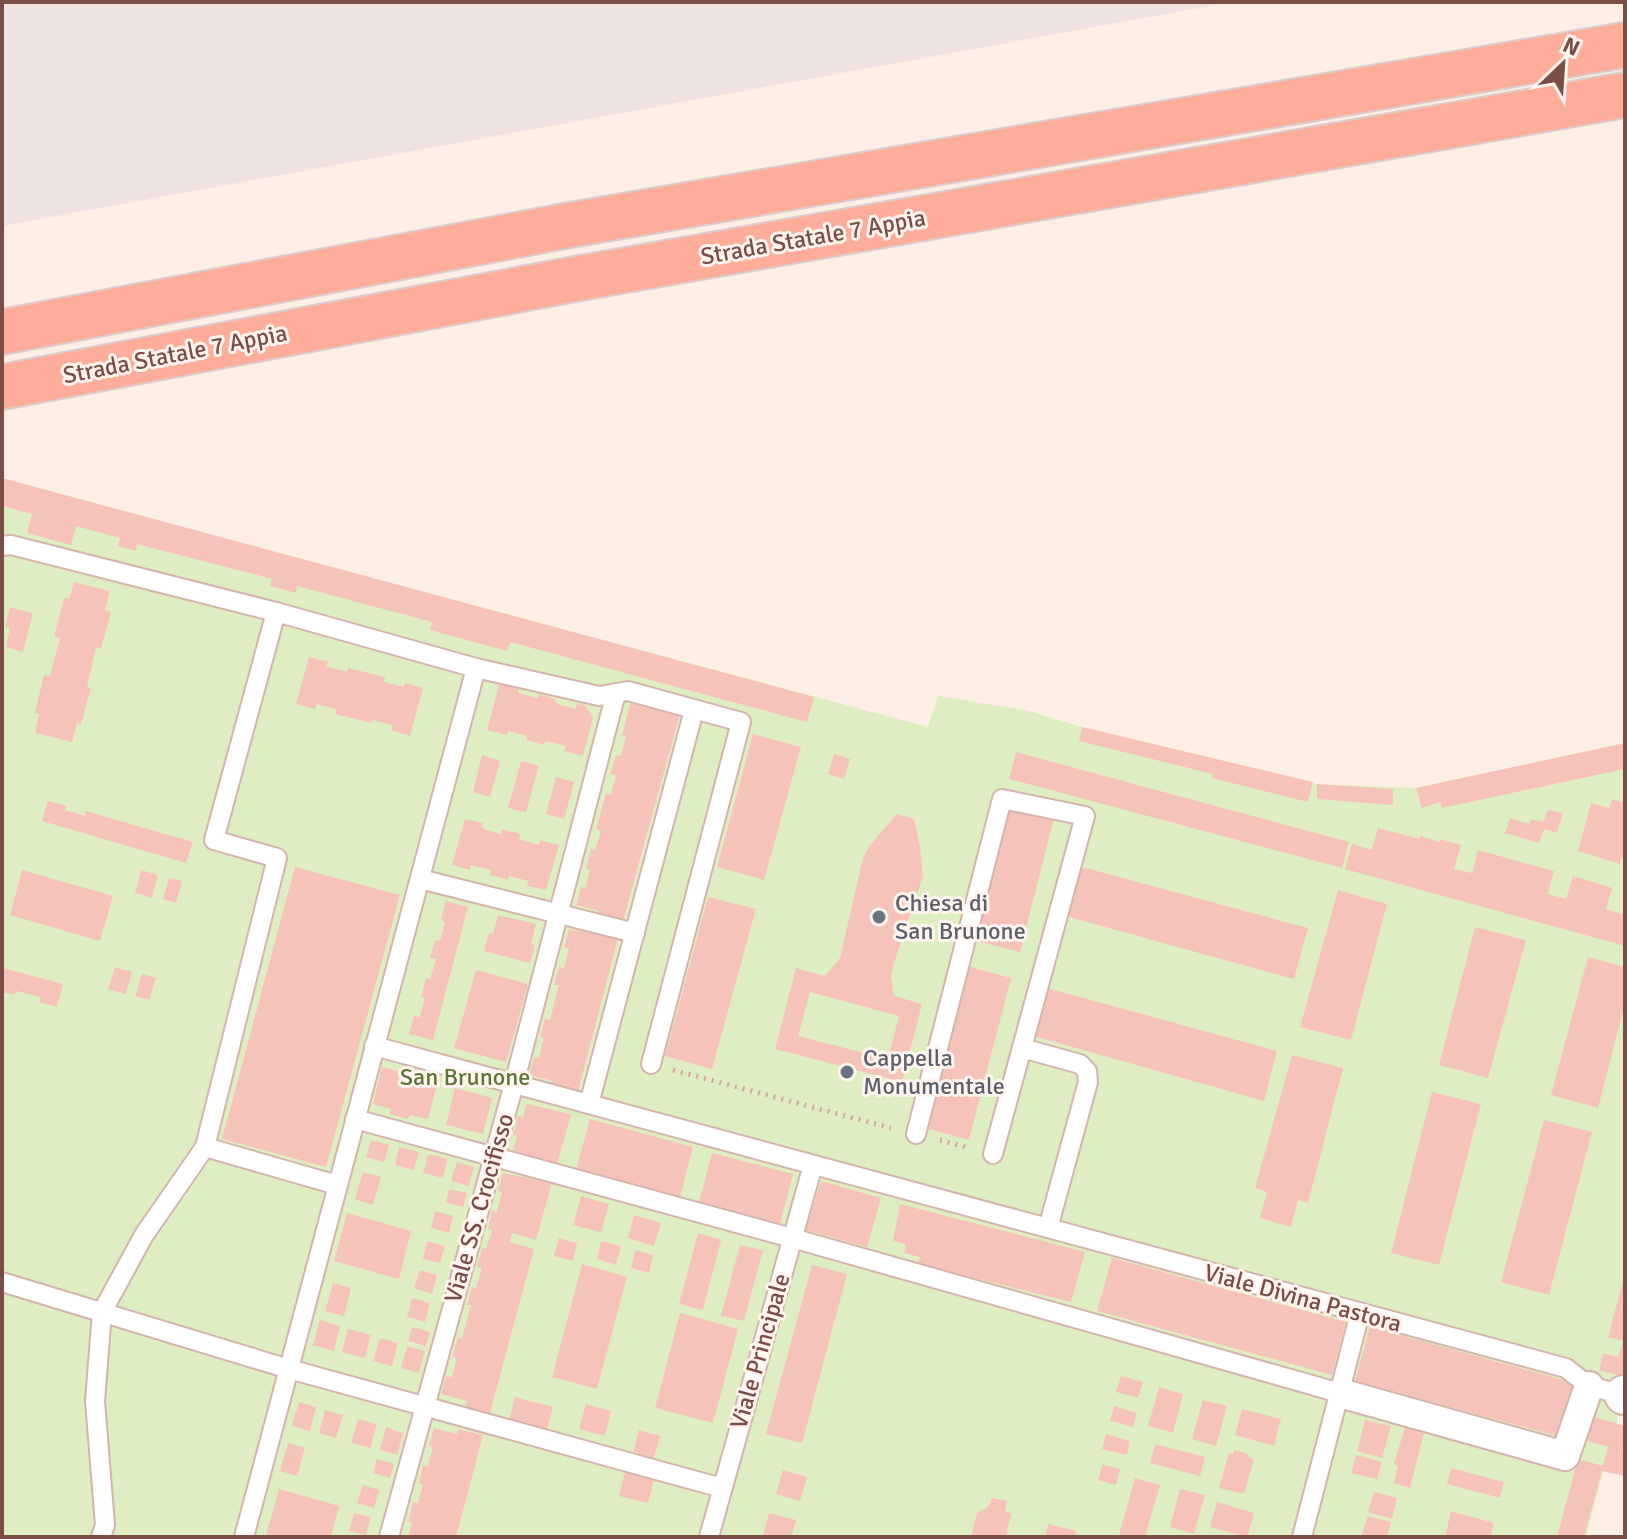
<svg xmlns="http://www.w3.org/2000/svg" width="1627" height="1539" font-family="Signika,sans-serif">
  <rect width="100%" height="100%" fill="#feefe6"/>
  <path fill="#eee3e0" d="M2,2H1232L2,226Z"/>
  <path fill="#dfeec2" d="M2,479L928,727L938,696L1029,711L1082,727L1317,784L1416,788L1625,743V1390L1586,1537H2Z"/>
  <g fill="#f6c3ba" fill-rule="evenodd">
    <path d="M2,478L814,697L807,722L510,642L507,651L430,630L432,622L297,586L296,593L270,586L272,579L137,544L136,551L118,546L120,538L76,526L71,545L27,533L32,514L2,506Z"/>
    <path d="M74,582L110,591L105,610L111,612L101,649L96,647L87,687L91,688L81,724L77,723L72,742L35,733L39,714L35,713L44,675L50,676L60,638L54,636L64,598L69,599Z"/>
    <path d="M10,607L33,613L23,652L6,647L10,628L5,627Z"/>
    <path d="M309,657L328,662L326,666L347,672L348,668L385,677L384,682L404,687L405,683L423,688L410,736L391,730L393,725L373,720L372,723L335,714L336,709L317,704L315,709L296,704Z"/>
    <path d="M500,682L519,687L518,693L538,698L539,694L556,699L555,703L575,709L577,703L586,706L593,718L583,756L564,751L566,746L545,741L544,745L526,740L527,736L508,731L507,735L487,730Z"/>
    <path d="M631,701L680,714L623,921L598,915L599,911L576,905L581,887L585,889L590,869H586L591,849L595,850L601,831L596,829L606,793L611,795L616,775L610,774L616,755L621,756L626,736L622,735Z"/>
    <path d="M1082,727L1313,782L1308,802L1212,778L1213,774L1079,741Z"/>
    <path d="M753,734L801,747L764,880L717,867Z"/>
    <path d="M1625,743V769L1442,808L1440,802L1422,808L1416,788Z"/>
    <path d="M1016,752L1349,842L1342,868L1009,779Z"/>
    <path d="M834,754L850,759L844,779L828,774Z"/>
    <path d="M482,755L500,761L490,797L473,792Z"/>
    <path d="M521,761L539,766L526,812L508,808Z"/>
    <path d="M556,777L574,782L564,819L546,814Z"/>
    <path d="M1317,784L1393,789V805L1317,799Z"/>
    <path d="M1612,799L1625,803V847L1620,864L1578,851L1591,803L1609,808Z"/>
    <path d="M48,801L67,806L65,810L85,816L86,811L193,842L186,863L42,821Z"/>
    <path d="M1003,801L1055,814L1020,952L968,939Z"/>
    <path d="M1548,810L1563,813L1557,833L1544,829L1539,843L1505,833L1510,818L1529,824L1531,819L1543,822Z"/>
    <path d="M897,814L914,819L920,846L923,876L894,963L891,977L894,996L922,1004L902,1082L775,1049L796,968L825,976L840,958L863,858L869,846ZM810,992L899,1016L888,1059L798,1036Z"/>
    <path d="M465,819L483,823L481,828L501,834L502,829L520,834L519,839L539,845L540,840L559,845L546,890L527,886L528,881L509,876L508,880L490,875L491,870L471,865L470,870L452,865Z"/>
    <path d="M1378,828L1420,839V836L1440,842V839L1461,845L1454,869L1472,873L1478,850L1554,871L1548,894L1566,899L1573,876L1612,888L1606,909L1625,915V946L1345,869L1352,844L1372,850Z"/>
    <path d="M1078,866L1308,928L1294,979L1065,916Z"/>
    <path d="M295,867L400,895L326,1167L222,1139Z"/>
    <path d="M22,870L113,896L100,941L10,915Z"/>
    <path d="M141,870L158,875L152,898L135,893Z"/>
    <path d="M169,878L182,881L176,903L163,899Z"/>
    <path d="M1338,890L1387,904L1351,1040L1300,1027Z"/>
    <path d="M708,897L756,909L712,1069L665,1056Z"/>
    <path d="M446,901L468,907L433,1040L409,1034L414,1016L420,1017L425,997H421L426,978L430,979L436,959L430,958L435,940L440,941L445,922L441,920Z"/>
    <path d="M498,915L536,924L531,944L535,945L530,963L484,951L489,933L493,934Z"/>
    <path d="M1475,927L1526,940L1488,1078L1439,1065Z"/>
    <path d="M569,929L618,939L578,1091L552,1084L553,1081L529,1075L534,1057L539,1058L544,1038L540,1037L545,1019L550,1020L559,985H554L559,967L564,968L569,949L564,948Z"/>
    <path d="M1588,957L1625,967V1003L1598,1108L1551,1095Z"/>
    <path d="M964,965L1011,978L969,1140L922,1127Z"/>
    <path d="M115,967L132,972L126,994L108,989Z"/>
    <path d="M3,968L63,984L57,1007L39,1002L41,997L16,991L15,995L2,992Z"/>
    <path d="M476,970L528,984L506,1062L454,1048Z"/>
    <path d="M142,974L156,978L149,1000L135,996Z"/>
    <path d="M1047,988L1277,1051L1264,1101L1033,1036Z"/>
    <path d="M1292,1055L1343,1068L1308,1203L1298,1200L1291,1227L1260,1218L1267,1192L1255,1188Z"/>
    <path d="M382,1067L401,1072L402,1067L421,1072L420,1077L438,1081L428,1119L410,1115L408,1119L389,1114L391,1109L373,1104Z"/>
    <path d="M455,1088L492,1098L483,1134L446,1125Z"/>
    <path d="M1432,1092L1481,1104L1439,1265L1391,1253Z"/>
    <path d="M527,1104L571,1114L557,1165L513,1151L517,1136L513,1135L518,1116L523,1117Z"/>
    <path d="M590,1119L693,1147L680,1197L576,1169Z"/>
    <path d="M1544,1120L1592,1132L1549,1295L1501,1282Z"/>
    <path d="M371,1140L389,1145L384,1162L366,1157Z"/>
    <path d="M399,1147L419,1152L414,1170L395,1165Z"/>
    <path d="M712,1153L793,1174L780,1224L699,1202Z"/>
    <path d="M428,1154L448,1159L443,1178L423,1173Z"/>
    <path d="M457,1162L474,1167L469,1186L451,1181Z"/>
    <path d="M363,1172L381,1177L373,1205L355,1199Z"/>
    <path d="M503,1173L552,1183L536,1240L512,1233L510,1242L534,1249L489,1417L464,1410L467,1401L441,1394L446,1376L452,1377L457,1358L452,1357L458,1337L462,1339L471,1305H467L472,1287L476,1288L482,1268L477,1267L482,1248L486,1249L492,1230L488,1229L492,1211L497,1212L502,1192L498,1191Z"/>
    <path d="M821,1181L881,1198L867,1247L806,1230Z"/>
    <path d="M449,1189L467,1193L463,1207L446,1202Z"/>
    <path d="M581,1196L609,1204L601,1232L573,1225Z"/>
    <path d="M900,1204L1085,1252L1071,1302L918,1264L920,1257L904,1253L906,1244L893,1241Z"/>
    <path d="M435,1211L453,1216L449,1233L431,1228Z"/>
    <path d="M347,1213L411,1231L399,1279L334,1261Z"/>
    <path d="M634,1215L661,1223L654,1246L628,1238Z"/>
    <path d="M698,1233L721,1240L703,1310L679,1304Z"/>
    <path d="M559,1238L577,1243L573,1261L554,1256Z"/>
    <path d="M427,1241L445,1246L440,1263L423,1259Z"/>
    <path d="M601,1241L621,1246L616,1265L597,1259Z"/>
    <path d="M740,1245L763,1250L744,1321L721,1316Z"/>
    <path d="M635,1250L653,1255L649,1273L631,1268Z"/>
    <path d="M1112,1258L1346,1322L1332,1375L1097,1311Z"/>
    <path d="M582,1264L627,1277L597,1389L552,1377Z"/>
    <path d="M812,1265L847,1274L802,1443L766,1434Z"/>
    <path d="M420,1270L437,1275L432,1294L414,1288Z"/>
    <path d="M1624,1278H1625V1377L1599,1370L1603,1353L1618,1357L1623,1341L1608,1337Z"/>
    <path d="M333,1283L351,1288L344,1316L325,1311Z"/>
    <path d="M412,1298L430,1303L425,1322L407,1317Z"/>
    <path d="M680,1313L738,1329L713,1423L655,1408Z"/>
    <path d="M320,1320L340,1326L334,1351L313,1345Z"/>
    <path d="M412,1327L430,1332L426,1346L408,1341Z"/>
    <path d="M1370,1327L1578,1384L1564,1438L1355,1381Z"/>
    <path d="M348,1329L371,1335L365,1358L342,1352Z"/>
    <path d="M380,1338L398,1343L392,1366L373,1361Z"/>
    <path d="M407,1346L425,1351L419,1373L401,1368Z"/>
    <path d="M1121,1376L1143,1382L1138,1398L1116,1392Z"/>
    <path d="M1159,1387L1183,1394L1173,1433L1148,1426Z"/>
    <path d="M515,1397L553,1407L547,1430L509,1421Z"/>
    <path d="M1203,1400L1227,1406L1216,1446L1192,1439Z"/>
    <path d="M299,1402L316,1407L310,1431L292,1426Z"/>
    <path d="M586,1404L611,1411L605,1436L579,1429Z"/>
    <path d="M1114,1406L1137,1413L1133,1427L1110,1421Z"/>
    <path d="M1242,1409L1281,1419L1274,1446L1235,1435Z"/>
    <path d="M325,1410L343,1415L336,1438L319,1433Z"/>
    <path d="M1588,1415L1625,1426V1442L1622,1451L1625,1452V1476L1602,1471L1584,1537H1557L1578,1459L1603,1466L1608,1447L1581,1439Z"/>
    <path d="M358,1419L377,1424L370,1448L351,1443Z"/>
    <path d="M1365,1420L1391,1426L1382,1458L1357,1451Z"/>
    <path d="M386,1427L403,1433L397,1455L380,1450Z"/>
    <path d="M1405,1427L1424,1433L1410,1488L1394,1483L1398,1466L1394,1464Z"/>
    <path d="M434,1428L457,1434L458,1429L483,1435L456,1537H408L412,1523L408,1522L413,1502L418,1503L423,1484L419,1483L423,1465L428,1467L433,1447L429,1446Z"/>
    <path d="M639,1430L660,1436L654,1458L633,1452Z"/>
    <path d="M1106,1434L1130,1441L1127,1455L1102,1449Z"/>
    <path d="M288,1443L305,1448L297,1476L280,1471Z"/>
    <path d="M1155,1444L1205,1457L1200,1476L1150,1463Z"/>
    <path d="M1234,1450L1248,1454L1247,1457L1254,1459L1244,1494L1219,1488L1229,1453L1233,1454Z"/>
    <path d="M1356,1455L1382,1462L1377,1479L1351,1473Z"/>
    <path d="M377,1459L394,1464L390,1478L373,1473Z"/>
    <path d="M1103,1464L1120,1469L1116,1485L1098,1480Z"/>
    <path d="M1451,1468L1504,1482L1500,1498L1447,1484Z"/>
    <path d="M783,1470L807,1477L800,1501L776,1494Z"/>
    <path d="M625,1472L654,1480L648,1503L619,1496Z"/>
    <path d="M1135,1478L1160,1485L1145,1537H1128L1119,1535Z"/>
    <path d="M363,1485L379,1490L374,1508L357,1503Z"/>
    <path d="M279,1489L339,1506L331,1537H273L266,1535Z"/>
    <path d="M1180,1489L1205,1495L1194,1534L1170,1527Z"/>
    <path d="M1374,1492L1397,1498L1392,1519L1368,1512Z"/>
    <path d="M992,1498L1007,1501L1005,1512L1011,1513L1006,1537H971L977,1513L988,1507Z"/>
    <path d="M1217,1502L1254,1513L1247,1537L1210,1527Z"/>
    <path d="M1451,1511L1494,1523L1490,1537H1445Z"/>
    <path d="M354,1513L371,1517L366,1535L349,1531Z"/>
    <path d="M769,1513L796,1520L791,1537L763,1536Z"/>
    <path d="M1368,1516L1391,1522L1387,1537H1361Z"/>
    <path d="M1048,1524L1076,1531L1075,1537H1045Z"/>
  </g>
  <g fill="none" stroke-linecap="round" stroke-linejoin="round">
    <defs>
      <g id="service">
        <path d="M2,546L11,545L276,612"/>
        <path d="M476,668L599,696L628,691L741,722L651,1064"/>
        <path d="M420,879L635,933"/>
        <path d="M374,1046L1566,1368L1589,1386L1624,1395"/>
        <path d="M1022,1048L1080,1064L1087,1071L1088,1082L1048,1228"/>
        <path d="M589,1104L694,710"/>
        <path d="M355,1119L792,1238L1340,1393"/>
        <path d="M916,1134L1002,799L1085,816L993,1154"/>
        <path d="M205,1147L337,1185"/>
        <path d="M2,1282L289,1369L722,1488"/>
        <path d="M101,1537L105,1525L95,1401L102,1312L144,1235L205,1147L277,858L214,840L276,612L476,668L244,1537"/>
        <path d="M389,1537L514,1084L616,693"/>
        <path d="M709,1537L813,1165"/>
        <path d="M1302,1537L1360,1313"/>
      </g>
      <path id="pedestrian" d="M1340,1393L1565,1456L1589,1386"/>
      <path id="minor" d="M1624,1395H1625"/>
      <g id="trunk">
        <path d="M2,332L570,225L1625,45"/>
        <path d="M2,387L586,277L1625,95"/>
      </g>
    </defs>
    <use href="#service" stroke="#d4b4ad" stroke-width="22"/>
    <use href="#pedestrian" stroke="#d4b4ad" stroke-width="32"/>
    <use href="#minor" stroke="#d4b4ad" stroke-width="42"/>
    <use href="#trunk" stroke="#dacdcb" stroke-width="48"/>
    <g stroke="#dca69d" stroke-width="5" stroke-dasharray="2 6" stroke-linecap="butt">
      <path d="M673,1070L891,1128"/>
      <path d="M940,1140L969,1148"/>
    </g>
    <use href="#service" stroke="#fff" stroke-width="18"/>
    <use href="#pedestrian" stroke="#fff" stroke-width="28"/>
    <use href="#minor" stroke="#fff" stroke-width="38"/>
    <use href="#trunk" stroke="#fead9a" stroke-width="44"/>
  </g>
  <g fill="#6b7280" stroke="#fff4ee" stroke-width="3">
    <circle cx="879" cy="917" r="8"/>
    <circle cx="847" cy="1072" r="8"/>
  </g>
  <g text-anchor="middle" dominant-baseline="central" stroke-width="6" stroke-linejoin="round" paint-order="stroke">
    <g font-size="24" fill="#7b4d47" stroke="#fff4ee">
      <text transform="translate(813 237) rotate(-10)">Strada Statale 7 Appia</text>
      <text transform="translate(175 354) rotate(-11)">Strada Statale 7 Appia</text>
      <text transform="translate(479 1208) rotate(-74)">Viale SS. Crocifisso</text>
      <text transform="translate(1303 1298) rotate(15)">Viale Divina Pastora</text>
      <text transform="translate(760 1351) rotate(-74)">Viale Principale</text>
    </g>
    <g font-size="24" fill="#5b616d" stroke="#fff4ee" text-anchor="start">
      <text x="895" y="903">Chiesa di<tspan x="895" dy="28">San Brunone</tspan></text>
      <text x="863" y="1058">Cappella<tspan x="863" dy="28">Monumentale</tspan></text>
    </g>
    <g font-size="24" fill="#5a7539" stroke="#fff4ee">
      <text x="465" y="1077">San Brunone</text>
    </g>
  </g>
  <rect width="1627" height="1539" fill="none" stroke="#7b4d47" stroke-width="8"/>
  <g transform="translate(1563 64) rotate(25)" stroke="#fff4ee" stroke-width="6" paint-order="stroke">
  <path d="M0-6L14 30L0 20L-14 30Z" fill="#7b4d47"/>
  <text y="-12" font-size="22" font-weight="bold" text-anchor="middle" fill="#7b4d47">N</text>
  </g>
</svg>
